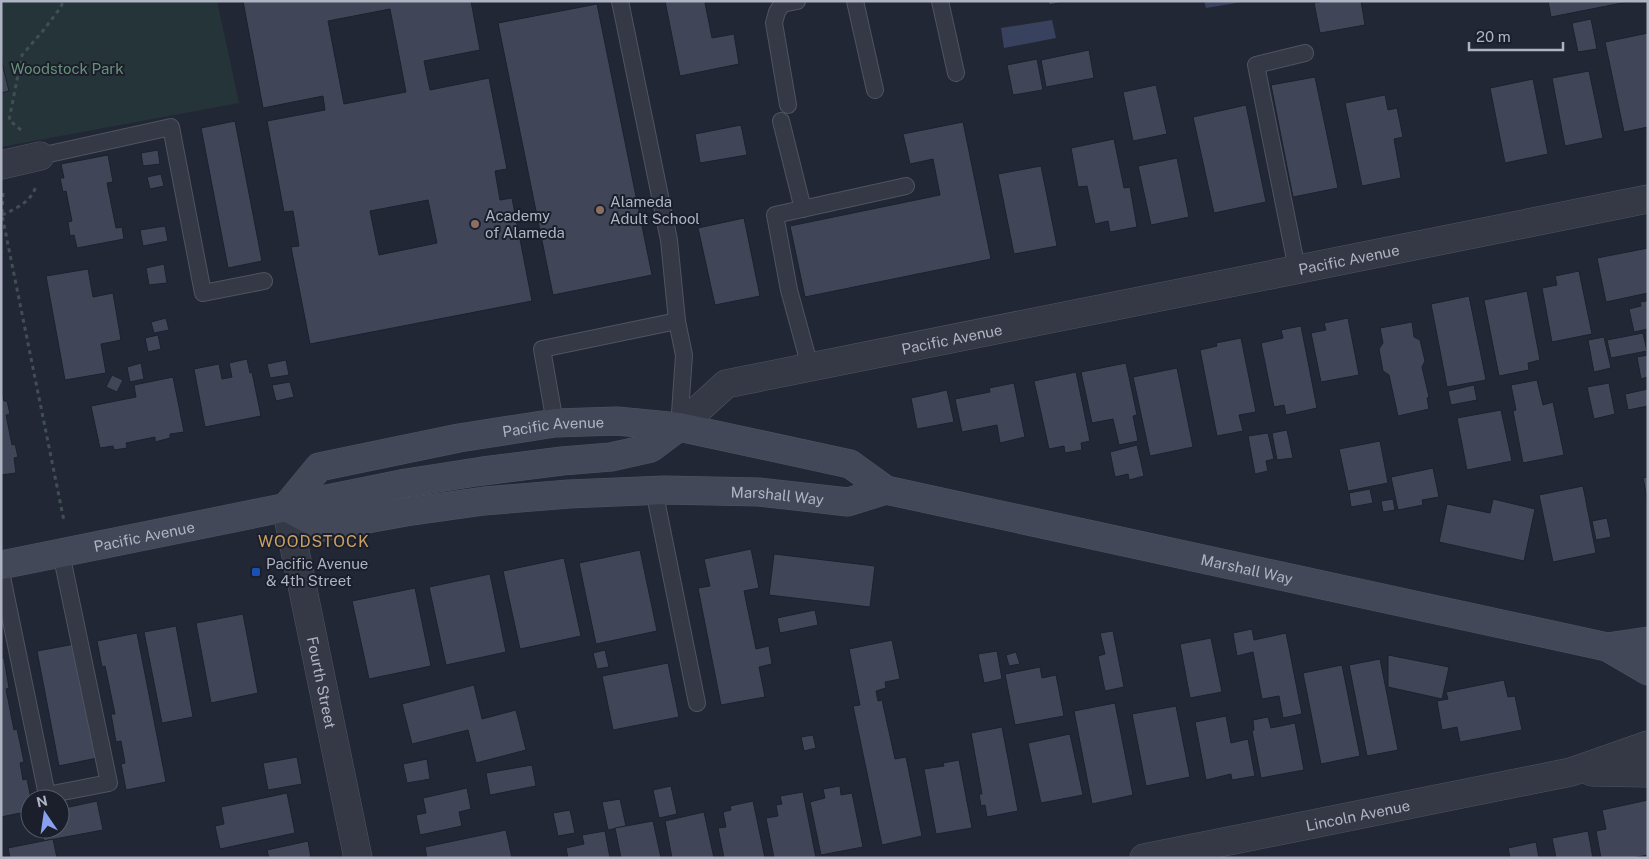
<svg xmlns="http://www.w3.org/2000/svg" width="1649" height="859" font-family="'Public Sans',sans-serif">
  <rect width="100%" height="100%" fill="#222736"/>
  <path fill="#253438" d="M1,1H217L239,103L1,147Z"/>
  <g fill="#38425e">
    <path d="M1204,1H1248L1206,8Z"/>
    <path d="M1052,20L1056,38L1004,48L1001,28Z"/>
  </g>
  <g fill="#404657" stroke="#1c212d" fill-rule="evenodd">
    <path d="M243,1H471L480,50L424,61L430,90L489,78L507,169L495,171L500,200L512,198L532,301L310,344L291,247L299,246L293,211L284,212L267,121L325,110L323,96L263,108ZM390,9L406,92L344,104L328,21ZM428,200L437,243L379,255L370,211Z"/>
    <path d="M665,1H712L705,3L712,38L734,34L739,64L680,76Z"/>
    <path d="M1048,1H1068L1049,5Z"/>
    <path d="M1324,1H1361L1365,25L1320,33L1314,3Z"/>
    <path d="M1548,1H1632L1551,17Z"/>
    <path d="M597,4L652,275L553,295L498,23Z"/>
    <path d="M1591,19L1597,49L1578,52L1572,23Z"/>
    <path d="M1648,33V127L1624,132L1605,42Z"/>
    <path d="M1089,50L1094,78L1046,87L1041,60Z"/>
    <path d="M1,59L9,91L1,93Z"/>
    <path d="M1037,59L1043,90L1013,95L1007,65Z"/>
    <path d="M1589,71L1603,138L1565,146L1552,78Z"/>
    <path d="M1315,77L1338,188L1293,197L1271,85Z"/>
    <path d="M1533,79L1548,154L1505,163L1490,88Z"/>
    <path d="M1156,85L1167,134L1133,141L1123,92Z"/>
    <path d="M1385,95L1388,110L1397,108L1403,137L1394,139L1401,178L1362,186L1345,103Z"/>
    <path d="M1246,105L1266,202L1214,213L1193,117Z"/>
    <path d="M235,121L262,261L228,268L201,128Z"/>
    <path d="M963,122L991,259L805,297L790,226L940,195L933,159L910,164L903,134Z"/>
    <path d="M741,125L747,155L700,163L695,134Z"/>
    <path d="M1114,139L1124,188L1130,187L1137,227L1110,232L1108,221L1095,224L1087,186L1078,187L1071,148Z"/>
    <path d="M158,150L160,164L143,166L141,153Z"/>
    <path d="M108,155L113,182L107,183L116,228L122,227L124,239L77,248L74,235L70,236L68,222L72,221L66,191L63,192L60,178H64L61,164Z"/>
    <path d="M1177,158L1189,217L1151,225L1138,166Z"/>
    <path d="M1041,166L1057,246L1014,254L998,174Z"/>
    <path d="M161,174L164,186L150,189L147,177Z"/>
    <path d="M744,218L760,296L715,305L698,228Z"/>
    <path d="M165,226L168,241L143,246L140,230Z"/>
    <path d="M1648,248V293L1606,302L1597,258Z"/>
    <path d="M164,264L167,283L149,285L146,268Z"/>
    <path d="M88,269L93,297L113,293L121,340L101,344L106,373L65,380L46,276Z"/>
    <path d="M1579,271L1592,334L1552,342L1542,288L1557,285L1555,276Z"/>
    <path d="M1527,291L1540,360L1528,363L1529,370L1499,376L1484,300Z"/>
    <path d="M1469,296L1486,380L1447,387L1431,304Z"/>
    <path d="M1646,299H1648V329L1634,332L1629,309L1641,306L1640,302L1647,301Z"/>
    <path d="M166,318L169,330L154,333L151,322Z"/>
    <path d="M1348,318L1359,375L1321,382L1311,333L1326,330L1324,323Z"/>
    <path d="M1412,322L1414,337L1420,340L1425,361L1422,367L1429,397L1427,398L1429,409L1398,416L1389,375L1383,371L1379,349L1383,343L1380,328Z"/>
    <path d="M1301,326L1317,408L1286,415L1284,405L1274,407L1261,343L1283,338L1281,330Z"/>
    <path d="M1643,333L1647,351L1611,358L1607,340Z"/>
    <path d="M158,335L161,349L148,352L145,338Z"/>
    <path d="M1604,337L1611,368L1594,372L1588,340Z"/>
    <path d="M1241,338L1256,412L1239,415L1243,431L1217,436L1200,350L1217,346L1216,343Z"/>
    <path d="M1648,355V377L1641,379L1637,357Z"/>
    <path d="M247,359L250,373L252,372L261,416L205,427L194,369L219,364L222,379L232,377L229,363Z"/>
    <path d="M286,360L289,375L270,378L267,364Z"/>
    <path d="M141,363L144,379L130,382L127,367Z"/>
    <path d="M1126,363L1137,415L1133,416L1138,441L1119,445L1113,419L1092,423L1081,372Z"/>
    <path d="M1177,368L1193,447L1150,456L1133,377Z"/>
    <path d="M1076,372L1090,441L1081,443L1082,450L1065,453L1064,446L1049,449L1034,381Z"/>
    <path d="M112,375L123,380L117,392L106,387Z"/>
    <path d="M173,377L184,432L170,434V438L155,442V437L126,443L127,448L114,450L113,446L100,448L91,406L136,397L134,385Z"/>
    <path d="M1537,380L1543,405L1553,402L1564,455L1523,463L1513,411L1516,410L1511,385Z"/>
    <path d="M290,382L294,397L276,401L272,385Z"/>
    <path d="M1014,383L1025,437L1000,443L997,425L962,432L955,399L990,392L989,388Z"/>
    <path d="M1609,383L1615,414L1594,419L1587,387Z"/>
    <path d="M1474,385L1477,400L1451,405L1448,391Z"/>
    <path d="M1,387L4,401H7L10,414L6,415L12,445L15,444L18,457L14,458L16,473L1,475Z"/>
    <path d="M1648,389V406L1628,410L1625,394Z"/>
    <path d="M947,390L954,422L917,429L911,398Z"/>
    <path d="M1501,410L1512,461L1467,470L1457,418Z"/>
    <path d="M1287,430L1293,458L1277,460L1272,433Z"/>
    <path d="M1268,433L1274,459L1266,461L1268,471L1255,474L1248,436Z"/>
    <path d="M1380,441L1388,483L1348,491L1339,449Z"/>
    <path d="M1137,445L1144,476L1129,480L1128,474L1115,477L1110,452Z"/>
    <path d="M1433,468L1439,497L1422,500L1423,505L1398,510L1391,477Z"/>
    <path d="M1648,477V502L1643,478Z"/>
    <path d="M1583,486L1596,553L1553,562L1539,495Z"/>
    <path d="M1370,489L1373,503L1351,507L1349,493Z"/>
    <path d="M1393,499L1395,510L1383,512L1381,501Z"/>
    <path d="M1493,499L1535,509L1524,561L1439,542L1447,504L1490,513Z"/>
    <path d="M1607,518L1611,537L1596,540L1592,521Z"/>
    <path d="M751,549L759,588L744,591L756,649L769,646L772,664L759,667L765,697L721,705L698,588L710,586L704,559Z"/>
    <path d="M640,550L657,631L596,644L579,563Z"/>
    <path d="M774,554L875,566L870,607L769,595Z"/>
    <path d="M564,558L581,636L520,649L503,571Z"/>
    <path d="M490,574L506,652L446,665L429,587Z"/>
    <path d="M415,588L431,666L369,679L352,601Z"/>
    <path d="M815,610L818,625L780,633L777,618Z"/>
    <path d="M243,614L258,693L211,703L196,623Z"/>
    <path d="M176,626L193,717L162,723L144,632Z"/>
    <path d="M1252,629L1254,640L1286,633L1302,714L1283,718L1279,696L1262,699L1253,652L1237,656L1233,633Z"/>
    <path d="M1113,631L1124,687L1105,691L1098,656L1105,654L1100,633Z"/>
    <path d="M137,633L166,782L126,790L121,764L125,763L121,741L116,742L111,714H115L105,666L102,667L97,641Z"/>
    <path d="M1211,638L1222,692L1190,698L1180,644Z"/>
    <path d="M892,640L900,679L885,682L886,688L876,691L878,701L882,700L895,759L906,757L922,836L882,845L853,706L860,705L849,649Z"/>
    <path d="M75,644L97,758L59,766L37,651Z"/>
    <path d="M605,650L609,667L597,669L593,653Z"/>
    <path d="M997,651L1002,679L984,683L978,654Z"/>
    <path d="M1016,652L1020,664L1009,666L1006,655Z"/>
    <path d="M1388,655L1449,667L1442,699L1388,687Z"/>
    <path d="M1,658H4L9,688L6,689L14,730L17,729L24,762L20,763L23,780L27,779L31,799L30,811L1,817Z"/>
    <path d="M1380,659L1398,750L1367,756L1349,665Z"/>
    <path d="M668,663L679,717L613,730L602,676Z"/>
    <path d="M1342,665L1360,756L1321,764L1303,673Z"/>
    <path d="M1040,667L1042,678L1056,675L1064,716L1015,725L1005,674Z"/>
    <path d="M1504,680L1508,697L1515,696L1522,730L1460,742L1457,727L1442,730L1437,701L1448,699L1446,692Z"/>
    <path d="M474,685L482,719L516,710L526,750L476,763L468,730L412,744L402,704Z"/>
    <path d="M1115,703L1133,795L1092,804L1074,711Z"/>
    <path d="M1176,706L1190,777L1146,786L1132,714Z"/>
    <path d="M1226,716L1231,743L1248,739L1255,776L1232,780L1231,774L1206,780L1195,722Z"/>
    <path d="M1268,717L1271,728L1295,723L1304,770L1261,778L1252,731L1254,730L1253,720Z"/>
    <path d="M1002,727L1018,811L987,817L985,805L981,806L979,794H982L971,733Z"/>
    <path d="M1070,734L1083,795L1041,803L1028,743Z"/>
    <path d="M813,735L816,748L804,751L801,737Z"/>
    <path d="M297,757L302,784L268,790L263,763Z"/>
    <path d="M427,759L430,779L407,783L403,764Z"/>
    <path d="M959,760L972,828L936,834L924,769L944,766L943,763Z"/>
    <path d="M532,765L536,786L490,795L486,773Z"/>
    <path d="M671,786L677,814L659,818L653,790Z"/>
    <path d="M840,786L841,795L852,793L863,847L821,855L810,802L825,798L823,789Z"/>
    <path d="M467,788L471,809L459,812L462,826L420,835L416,815L426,813L423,798Z"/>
    <path d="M803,792L816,858H774L766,818L778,816L776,805L782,804L780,796Z"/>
    <path d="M287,793L295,833L220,849L215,826L224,824L221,807Z"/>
    <path d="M620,799L626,826L608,830L602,802Z"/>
    <path d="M1648,800V855L1632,858H1601L1596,831L1606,829L1602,810Z"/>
    <path d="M97,801L103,830L44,841L42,829H60V809Z"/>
    <path d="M753,801L765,858H724L718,828L726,827L723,812L731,810L730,806Z"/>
    <path d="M570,810L575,833L558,836L553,813Z"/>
    <path d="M704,812L714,858H672L665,821Z"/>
    <path d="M653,821L661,858H621L615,828Z"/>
    <path d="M506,830L512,858H427L425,847Z"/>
    <path d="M605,831L610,858H568L566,848L584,844L582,835Z"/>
    <path d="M1588,831L1593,858H1556L1552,838Z"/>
    <path d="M53,839L57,858H10L8,848Z"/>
    <path d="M308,841L311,858H269L267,850Z"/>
    <path d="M1536,842L1539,858H1510L1508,848Z"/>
  </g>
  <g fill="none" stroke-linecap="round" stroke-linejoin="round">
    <defs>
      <g id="lane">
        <path d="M620,1L669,240L677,321"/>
        <path d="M855,1L875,90"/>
        <path d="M940,1L956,73"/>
        <path d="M788,105L774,23L777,12L782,4L797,1"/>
        <path d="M781,121L803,209"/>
        <path d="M40,156L171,127L203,293L264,281"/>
        <path d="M1297,269L1256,65L1305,53"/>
        <path d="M810,367L789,290L775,215L906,186"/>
        <path d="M555,423L542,349L677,321L684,355L679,427"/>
        <path d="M654,490L697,703"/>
        <path d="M1,572L47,795L109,783L61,553"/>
      </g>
      <g id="street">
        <path d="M1,165L40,156"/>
        <path id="s1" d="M679,427L726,384L1648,199"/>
        <path id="s2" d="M286,507L358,858"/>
        <path d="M1592,772L1648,773"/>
        <path id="s3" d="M1144,858L1571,772L1648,745"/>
      </g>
      <g id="secondary">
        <path id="s4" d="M286,507L319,467L459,438L555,423L617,421L679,427L850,464L886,490L1607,647L1648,671"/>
        <path id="s5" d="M286,507L323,527L406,512L484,501L569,494L665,490L759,492L848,502L886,490"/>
        <path id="s6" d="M1,565L406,483L483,471L562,461L611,457L651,448L679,427"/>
        <path d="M1607,647L1648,641"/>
      </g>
    </defs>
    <use href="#lane" stroke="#4f5461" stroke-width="18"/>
    <use href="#street" stroke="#4f5461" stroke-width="29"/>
    <use href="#secondary" stroke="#4f5461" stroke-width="29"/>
    <g stroke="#414f54" stroke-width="3" stroke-dasharray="4 4" stroke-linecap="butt">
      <path d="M21,130L9,120L22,55L42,32L61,7L63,1"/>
      <path d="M3,193L2,215L64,521"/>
      <path d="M2,215C17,208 31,202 36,186"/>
    </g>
    <use href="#lane" stroke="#353946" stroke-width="16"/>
    <use href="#street" stroke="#353946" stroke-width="28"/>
    <use href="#secondary" stroke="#434859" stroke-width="28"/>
  </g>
  <g fill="#8d6e63" stroke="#1a1f2b" stroke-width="2">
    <circle cx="600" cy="210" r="5"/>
    <circle cx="475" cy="224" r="5"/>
  </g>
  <rect fill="#1a4fb4" stroke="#1a1f2b" stroke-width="2" x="251" y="567" width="10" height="10" rx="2.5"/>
  <g text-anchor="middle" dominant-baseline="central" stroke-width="4" stroke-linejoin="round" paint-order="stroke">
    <g font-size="15" fill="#699179" stroke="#1a1f2b">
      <text x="67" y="68">Woodstock Park</text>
    </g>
    <g font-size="15" fill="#afb4c3" stroke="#1a1f2b" text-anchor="start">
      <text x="610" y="201">Alameda<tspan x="610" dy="17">Adult School</tspan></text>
      <text x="485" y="215">Academy<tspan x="485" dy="17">of Alameda</tspan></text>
      <text x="266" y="563">Pacific Avenue<tspan x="266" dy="17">&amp; 4th Street</tspan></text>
    </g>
    <g font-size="15" fill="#afb4c3" stroke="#1a1f2b">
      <text stroke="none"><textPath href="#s1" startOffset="699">Pacific Avenue</textPath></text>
      <text stroke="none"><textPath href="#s1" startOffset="294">Pacific Avenue</textPath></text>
      <text stroke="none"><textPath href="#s4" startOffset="290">Pacific Avenue</textPath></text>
      <text stroke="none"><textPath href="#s5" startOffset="499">Marshall Way</textPath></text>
      <text stroke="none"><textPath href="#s6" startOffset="146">Pacific Avenue</textPath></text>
      <text stroke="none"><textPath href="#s4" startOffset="1005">Marshall Way</textPath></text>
      <text stroke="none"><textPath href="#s2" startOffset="179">Fourth Street</textPath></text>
      <text stroke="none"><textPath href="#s3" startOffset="218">Lincoln Avenue</textPath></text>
    </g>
    <g font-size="16" letter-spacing="1" fill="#caa063" stroke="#1a1f2b">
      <text x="314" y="541">WOODSTOCK</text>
    </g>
  </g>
  <rect width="1649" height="859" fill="none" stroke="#afb4c3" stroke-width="5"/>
  <g transform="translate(45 814) rotate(347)"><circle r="24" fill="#1a1f2b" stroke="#565b68"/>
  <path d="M0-4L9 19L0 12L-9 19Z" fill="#88a0ef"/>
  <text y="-8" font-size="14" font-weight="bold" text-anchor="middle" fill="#afb4c3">N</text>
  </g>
  <path d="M1469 42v8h94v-8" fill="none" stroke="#afb4c3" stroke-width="2.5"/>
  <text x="1476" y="42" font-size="15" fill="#afb4c3" stroke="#1a1f2b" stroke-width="4" paint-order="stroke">20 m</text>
</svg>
